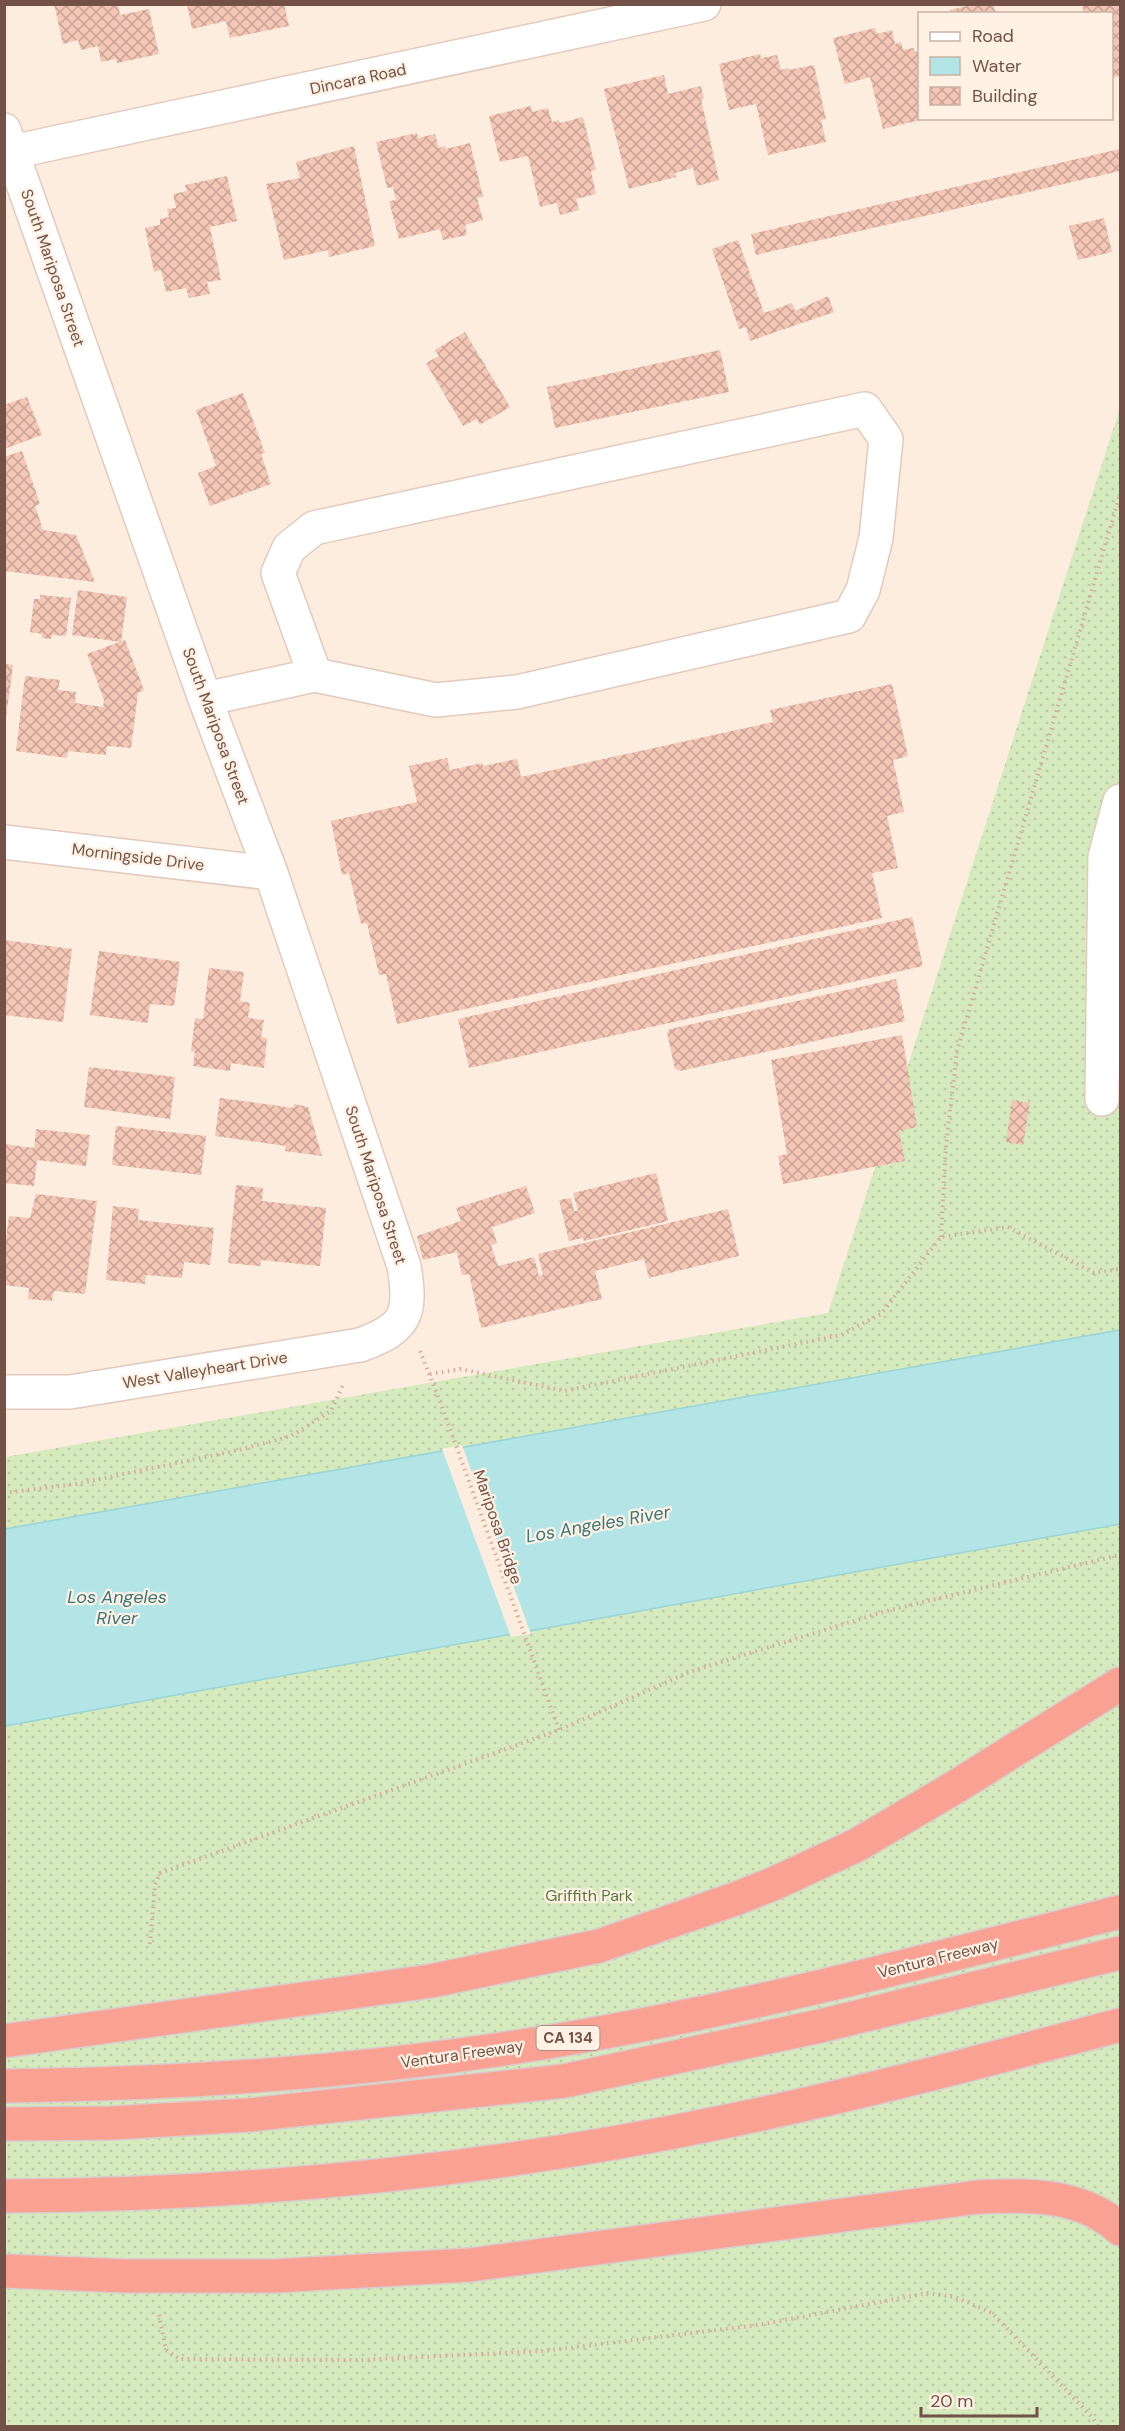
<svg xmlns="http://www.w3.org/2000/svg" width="1125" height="2431" font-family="'DM Sans',sans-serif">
  <defs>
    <pattern id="grass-dots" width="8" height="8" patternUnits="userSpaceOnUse" patternTransform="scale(1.5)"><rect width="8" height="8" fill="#d5eabd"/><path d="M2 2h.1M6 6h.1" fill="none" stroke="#bacaa4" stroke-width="1.8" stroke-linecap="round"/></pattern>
    <pattern id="building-cross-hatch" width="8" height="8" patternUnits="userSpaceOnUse" patternTransform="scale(1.5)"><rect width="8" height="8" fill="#f3c6b5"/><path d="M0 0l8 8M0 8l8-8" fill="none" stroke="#c9a395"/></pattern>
  </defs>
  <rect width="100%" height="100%" fill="#fdedde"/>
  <path fill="url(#grass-dots)" d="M1120,408V2426H5V1457L828,1313Z"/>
  <path fill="#b3e5e6" stroke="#99d6d8" stroke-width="1.5" d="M1120,1330V1524L5,1726V1529Z"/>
  <path fill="#fdedde" d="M462,1445L531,1634L511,1637L442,1449Z"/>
  <g fill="url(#building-cross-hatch)">
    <path d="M54,4H118L120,15L149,9L159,54L117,63L116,59L101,62L98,46L81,50L78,40L63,44Z"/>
    <path d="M187,4H284L289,26L230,38L226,21L192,29Z"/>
    <path d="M975,4H993L996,14H951L950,10Z"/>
    <path d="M1082,4H1120V76L1112,78V14H1084Z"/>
    <path d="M875,28L877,34L892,30L895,44L901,42L903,50L913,48L915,52L920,51V120L883,129L870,77L845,84L833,38Z"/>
    <path d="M760,54L761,58L777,55L781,70L788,68V70L814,65L826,119L821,120L826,142L768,155L756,104L729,110L719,64Z"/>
    <path d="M664,75L668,94L701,86L704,99H701L719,180L697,186L693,168L675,173L676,177L629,189L604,89Z"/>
    <path d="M531,106L532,112L548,108L552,122L559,120L560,123L583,117L596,170L591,171L596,194L576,199L579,210L560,215L557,203L540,207L528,156L500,162L489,116Z"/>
    <path d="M417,133L418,138L435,134L439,148L445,146L446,149L470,143L483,197L477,198L483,220L465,225L467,235L443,240L440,229L399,239L389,201L396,200L393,187L387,188L376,142Z"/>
    <path d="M354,146L375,246L329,257L328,250L284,260L266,184L300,178L296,162Z"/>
    <path d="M1120,149V171L756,255L751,234Z"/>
    <path d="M227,176L237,221L210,227L221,280L207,282L210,294L189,298L186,288L166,292L161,270L154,272L145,228L160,225V219L169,217L167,209L176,208L173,194L187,191L185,185Z"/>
    <path d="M1104,218L1112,252L1078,260L1069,226Z"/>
    <path d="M738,240L764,313L792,303L795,311L828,296L834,312L750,341L746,327L739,329L712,249Z"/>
    <path d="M465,332L510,407L480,425L477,419L463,426L426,363L439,356L435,350Z"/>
    <path d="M720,350L729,392L555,428L547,387Z"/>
    <path d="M243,393L265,453L261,454L271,484L210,506L198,473L216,466L196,410Z"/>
    <path d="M27,397L42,435L4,449V405Z"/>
    <path d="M22,451L40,504L35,506L43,530L76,535L95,582L4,571V457Z"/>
    <path d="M78,590L127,597L121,642L72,635Z"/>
    <path d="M40,595L71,598L66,636L52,635L51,639L42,638V634L30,632L34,599H40Z"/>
    <path d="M125,640L144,690L138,693L131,748L107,746L106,755L68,751L67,758L16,751L25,676L60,680L58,690L76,692L75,703L103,707L104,700L87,654Z"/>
    <path d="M4,664L13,665L6,718H4Z"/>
    <path d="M892,684L908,756L893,760L904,812L887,816L898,868L872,873L882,918L397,1024L386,974L379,975L367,923L361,924L349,873L342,875L331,821L417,802L409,766L447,758L450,770L482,763L483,766L517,759L521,777L773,722L770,710Z"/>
    <path d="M912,917L923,966L469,1068L458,1019Z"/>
    <path d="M4,940L72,949L63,1022L4,1015Z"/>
    <path d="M99,951L180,962L174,1006L150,1004L148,1023L90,1015Z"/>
    <path d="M209,968L244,972L240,1001L250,1003L248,1018L264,1020L261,1037L267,1038L264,1068L231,1063L230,1071L193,1066L195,1052L191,1051L195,1018L203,1019Z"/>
    <path d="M896,979L905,1021L680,1071L675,1069L667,1033L670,1029Z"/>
    <path d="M902,1035L917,1127L899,1131L905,1161L783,1184L778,1156L787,1154L771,1060Z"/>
    <path d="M89,1067L175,1077L170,1119L84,1107Z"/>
    <path d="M220,1098L294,1108V1104L308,1107L322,1156L285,1151L286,1146L215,1136Z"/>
    <path d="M1012,1100L1030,1103L1023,1145L1006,1142Z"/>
    <path d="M116,1126L206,1136L201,1175L112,1165Z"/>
    <path d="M36,1129L90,1135L86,1166L37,1160L34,1186L4,1183V1144L34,1148Z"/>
    <path d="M656,1173L668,1221L584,1241L583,1238L569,1241L559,1200L571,1198L574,1211H578L573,1193Z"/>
    <path d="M236,1185L263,1188L262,1201L326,1208L320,1266L261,1260L260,1266L228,1263Z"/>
    <path d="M526,1186L535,1213L492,1227L497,1243L491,1245L498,1266L534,1257L539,1276L543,1275L538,1254L728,1209L739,1256L649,1278L644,1259L595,1271L602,1299L481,1328L469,1274L462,1275L457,1252L423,1260L417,1236L461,1221L456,1208Z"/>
    <path d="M36,1194L97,1201L85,1294L54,1291L52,1301L28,1299L29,1288L4,1285V1252L9,1216L30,1218Z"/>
    <path d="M113,1206L139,1209L138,1220L214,1228L210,1265L184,1262L182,1278L146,1275L145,1284L106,1280Z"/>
  </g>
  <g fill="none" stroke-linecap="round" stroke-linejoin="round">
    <defs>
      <g id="minor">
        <path d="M4,130L205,699L271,873L404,1266C412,1314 407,1328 360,1345L70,1392H4"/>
        <path d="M12,152L704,4"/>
        <path d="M205,699L315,675L436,700L517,692L849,616L863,590L876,538L886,439L865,409L314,528L289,548L278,573L315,675"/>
        <path d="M4,842L271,873"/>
        <path d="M1102,1099L1105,857L1120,801"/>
      </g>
      <g id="highway">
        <path d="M4,2041L431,1981L599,1946L735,1899L773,1884L857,1845L957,1786L1120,1684"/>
        <path d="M4,2086C198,2084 392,2070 583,2036C764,2004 942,1957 1120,1912"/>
        <path d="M4,2124L112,2123L249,2115L564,2081L820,2026L1120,1953"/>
        <path d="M4,2196C248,2195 490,2171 728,2121C860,2094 990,2059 1120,2025"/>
        <path d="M4,2271L127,2276H274L470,2265L978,2197C1027,2195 1081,2193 1120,2229"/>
      </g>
    </defs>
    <use href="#minor" stroke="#e2cabd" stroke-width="36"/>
    <use href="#highway" stroke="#d8cecb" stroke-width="36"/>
    <g stroke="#d7aa99" stroke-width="4" stroke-dasharray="1.5 4.5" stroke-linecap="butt">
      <path d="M941,1237L946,1146L957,1051L1120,494"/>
      <path d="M420,1351L441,1404L559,1730"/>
      <path d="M430,1374L461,1369L564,1391L841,1335L881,1314L941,1237L1008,1227L1094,1273L1120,1269"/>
      <path d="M4,1493L76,1484L239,1450L291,1436L331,1411L343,1385"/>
      <path d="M150,1944L155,1885L160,1873L559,1730L692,1671L886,1611L1120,1555"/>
      <path d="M159,2315L166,2350L180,2359L361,2360L543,2351L758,2325L928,2293L955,2297L992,2313L1092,2417L1098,2426"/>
    </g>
    <use href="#minor" stroke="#fff" stroke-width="33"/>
    <use href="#highway" stroke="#f9a192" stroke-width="33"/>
  </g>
  <g text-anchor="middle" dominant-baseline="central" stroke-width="4.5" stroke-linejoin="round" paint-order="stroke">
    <rect fill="#fff2e5" stroke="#9d8176" stroke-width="1.5" x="536.5" y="2026" width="63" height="24" rx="4.5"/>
    <g font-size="15" font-weight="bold" fill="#735146">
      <text x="568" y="2038">CA 134</text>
    </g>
    <g font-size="16" fill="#735146" stroke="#fff2e5">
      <text transform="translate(358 79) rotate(-12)">Dincara Road</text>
      <text transform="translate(53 268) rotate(71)">South Mariposa Street</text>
      <text transform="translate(216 726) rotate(70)">South Mariposa Street</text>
      <text transform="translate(138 857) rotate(7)">Morningside Drive</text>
      <text transform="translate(376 1185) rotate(72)">South Mariposa Street</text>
      <text transform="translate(205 1370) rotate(-9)">West Valleyheart Drive</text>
      <text transform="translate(498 1527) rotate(71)">Mariposa Bridge</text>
      <text transform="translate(938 1958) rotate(-14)">Ventura Freeway</text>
      <text transform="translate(462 2054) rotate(-8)">Ventura Freeway</text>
    </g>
    <g font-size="16" fill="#56793e" stroke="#fff2e5">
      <text x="589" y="1895">Griffith Park</text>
    </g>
    <g font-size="18" font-style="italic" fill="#3a7679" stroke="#fff2e5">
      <text transform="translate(598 1524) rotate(-10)">Los Angeles River</text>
      <text x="117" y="1597">Los Angeles<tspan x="117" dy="21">River</tspan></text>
    </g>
  </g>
  <rect width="1125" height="2431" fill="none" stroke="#735146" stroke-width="12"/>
  <rect x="918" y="12" width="195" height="108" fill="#fff2e5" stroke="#c7b2a5" stroke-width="1.5"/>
  <rect x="930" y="32" width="30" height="9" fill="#ffffff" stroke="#c7b2a5" stroke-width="1.5"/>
  <text x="972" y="42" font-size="18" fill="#735146">Road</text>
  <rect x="930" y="57" width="30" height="18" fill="#b3e5e6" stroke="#c7b2a5" stroke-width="1.5"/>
  <text x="972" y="72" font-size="18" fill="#735146">Water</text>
  <rect x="930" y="87" width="30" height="18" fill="url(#building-cross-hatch)" stroke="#c7b2a5" stroke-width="1.5"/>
  <text x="972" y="102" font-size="18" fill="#735146">Building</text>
  <path d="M921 2407v9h116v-9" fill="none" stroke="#735146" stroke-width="3"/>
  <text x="930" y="2407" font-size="18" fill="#735146" stroke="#fff2e5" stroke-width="4.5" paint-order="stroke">20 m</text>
</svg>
